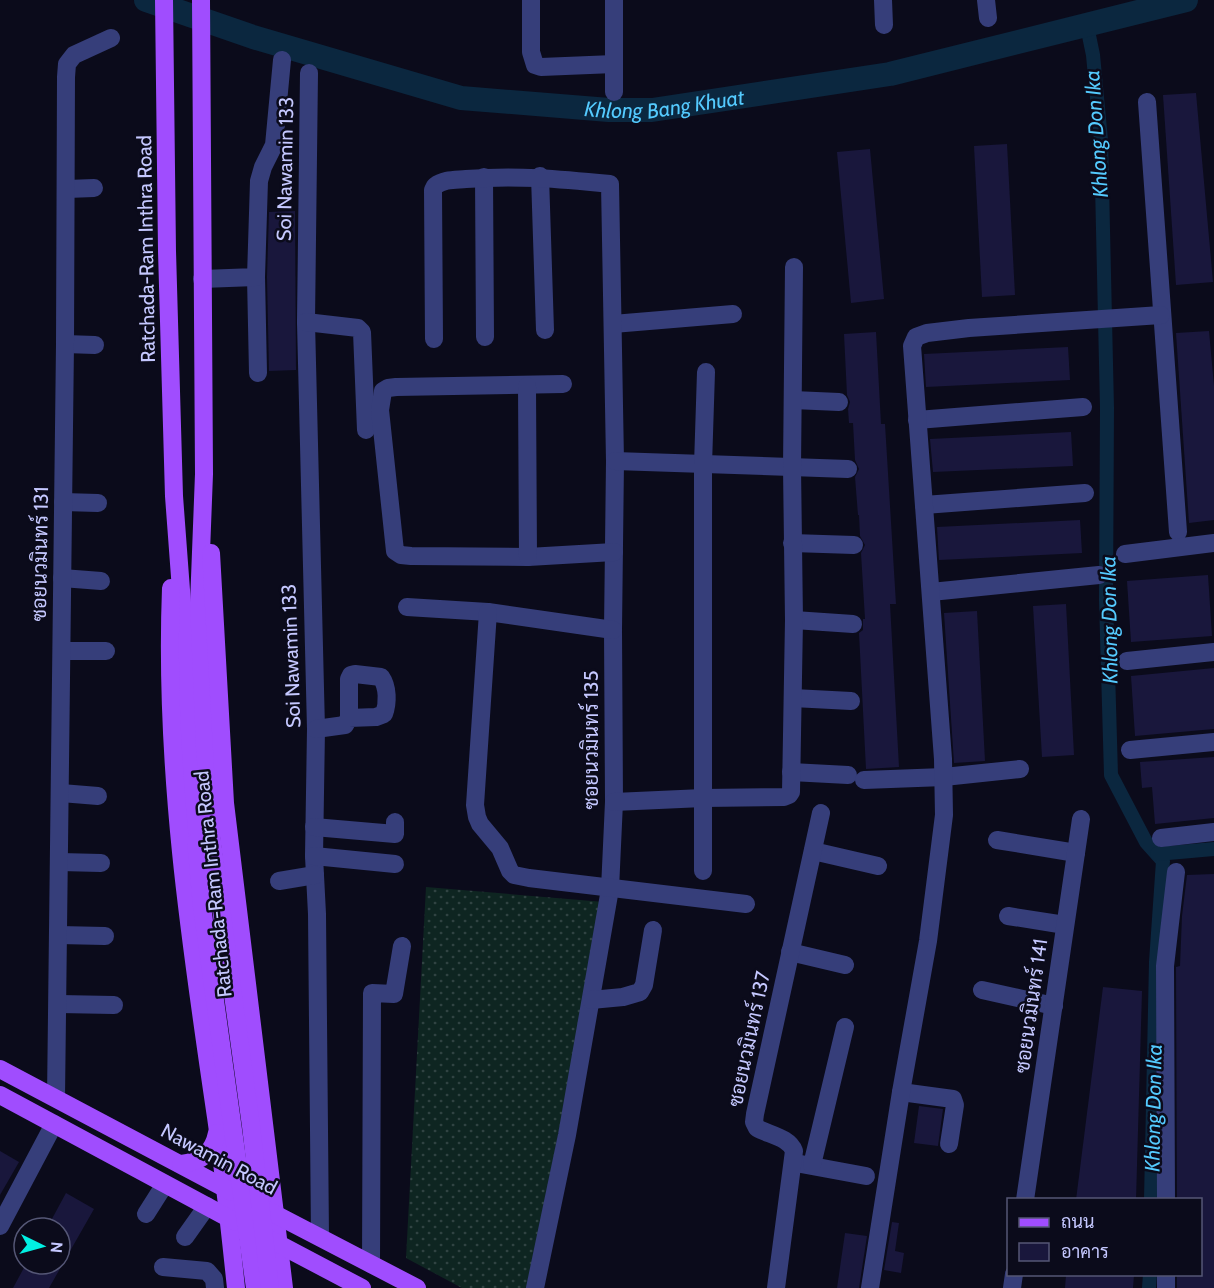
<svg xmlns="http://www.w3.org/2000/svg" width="1214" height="1288" font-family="Cabin,Sarabun,sans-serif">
  <defs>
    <pattern id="grass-dots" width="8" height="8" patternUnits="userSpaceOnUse" patternTransform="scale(1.5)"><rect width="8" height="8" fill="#0e2521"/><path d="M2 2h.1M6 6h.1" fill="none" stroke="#304342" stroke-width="1.8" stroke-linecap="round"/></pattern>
  </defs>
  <rect width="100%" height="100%" fill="#0b0b1b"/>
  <path fill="url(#grass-dots)" d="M426,887L604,902L528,1288H462L406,1258Z"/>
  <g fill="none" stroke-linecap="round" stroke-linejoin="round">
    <g stroke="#0b273f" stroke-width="14">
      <path d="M1087,26L1093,55L1101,140L1107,408L1106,600L1111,775L1146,842L1163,861L1156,962L1151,1200"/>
      <path d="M1157,854L1214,849"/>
      <path d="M1149,1288L1150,1274"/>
    </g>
    <path stroke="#0b273f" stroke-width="24" id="s1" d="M146,0L253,37L461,98L609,110H652L890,74L1186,0"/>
  </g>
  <g fill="#19173c">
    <path d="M1196,93L1213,282L1176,285L1163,95Z"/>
    <path d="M1007,144L1015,295L982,297L974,146Z"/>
    <path d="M870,149L884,299L851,303L837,152Z"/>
    <path d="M295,211L296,370L269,371L267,277L269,212Z"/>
    <path d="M1209,331L1214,386V520L1189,523L1176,333Z"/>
    <path d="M876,332L881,424H885L896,604H890L899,767L866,769L859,633L863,630V619H865L861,553L865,545L860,536L859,515H858L855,477L859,469L855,460L853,423H849L848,409L850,402L847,395L844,334Z"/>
    <path d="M1068,347L1070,380L926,387L924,354Z"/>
    <path d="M1071,432L1073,466L933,472L930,439Z"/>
    <path d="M1080,520L1082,553L939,560L937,527Z"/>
    <path d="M1208,575L1212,636L1131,642L1127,581Z"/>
    <path d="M1066,604L1074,755L1042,757L1033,606Z"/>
    <path d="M977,611L985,761L954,763L944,613Z"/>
    <path d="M1214,668V729L1135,736L1131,676Z"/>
    <path d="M1214,757V818L1155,824L1152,787L1142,788L1140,762Z"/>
    <path d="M1214,874V1288H1177V1275H1200V1200H1177L1176,967L1180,966L1182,916L1187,875Z"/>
    <path d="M1103,987L1142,991L1136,1200H1076Z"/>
    <path d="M919,1106L943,1109L938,1146L914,1143Z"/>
    <path d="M0,1151L19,1162L0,1195Z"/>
    <path d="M66,1193L94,1209L49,1288H13L26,1264H60V1228H47Z"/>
    <path d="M892,1222L899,1223L895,1251L904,1253L901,1273L884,1270Z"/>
    <path d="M845,1233L867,1236L859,1288H837Z"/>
    <path d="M1066,1275H1134L1133,1288H1065Z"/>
  </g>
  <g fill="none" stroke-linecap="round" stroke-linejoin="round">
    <g stroke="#363e7a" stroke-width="18">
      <path d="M531,0V52L535,65L541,67L614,64"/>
      <path d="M614,0V92"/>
      <path d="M883,0L884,25"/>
      <path d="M986,0L988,18"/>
      <path d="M309,73L306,322L316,729L314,856L317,914L320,1237"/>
      <path d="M1147,102L1178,532"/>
      <path d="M540,176L545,330"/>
      <path d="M484,177L485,337"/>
      <path d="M67,189L94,188"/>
      <path d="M256,277L258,373"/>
      <path d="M202,279L256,277L259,181L263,167L274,145L282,60"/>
      <path d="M306,322L358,328L362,332L366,430"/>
      <path d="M613,324L733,314"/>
      <path d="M434,339L433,190L435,186C444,179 455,180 466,179C516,175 560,179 610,184L615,461L613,630L614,802L610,889L567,1135L535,1288"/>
      <path d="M65,344L95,345"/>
      <path d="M563,384L396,387L388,388L383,391L380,410L395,551L401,555L411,556L528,557L614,552"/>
      <path d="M527,386L528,557"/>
      <path d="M793,400L839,402"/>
      <path d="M917,420L1083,407"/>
      <path d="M615,461L848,469"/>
      <path d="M63,502L98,503"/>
      <path d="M924,505L1085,493"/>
      <path d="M792,543L854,545"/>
      <path d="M1125,554L1214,543"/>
      <path d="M62,578L101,581"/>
      <path d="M931,592L1099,575"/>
      <path d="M407,607L488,612L613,630"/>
      <path d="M488,612L475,805L477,817L480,824L500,848L510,871L514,875L529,878L746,904"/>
      <path d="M794,620L853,624"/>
      <path d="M62,651H106"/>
      <path d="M1127,661L1214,652"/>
      <path d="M793,698L851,701"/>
      <path d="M316,729L345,725L349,718V679L351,675L355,674L381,677C388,687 388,703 384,714L376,717L349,718"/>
      <path d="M1130,750L1214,742"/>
      <path d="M791,772L848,775"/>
      <path d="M864,780L944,777L1020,769"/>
      <path d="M61,793L98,796"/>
      <path d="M614,802L703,798L784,797L789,795L791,792L794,620L792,467L794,267"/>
      <path d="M314,827L395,834V822"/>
      <path d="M1161,838L1214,832"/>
      <path d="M997,840L1076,853"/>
      <path d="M813,851L878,866"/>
      <path d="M314,856L395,864"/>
      <path d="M60,862L101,863"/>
      <path d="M703,871V465L706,372"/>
      <path d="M279,881L315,875"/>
      <path d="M1008,916L1065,925"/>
      <path d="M59,935L105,936"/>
      <path d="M790,952L845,965"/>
      <path d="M982,990L1054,1006"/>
      <path d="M591,1000L623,997L640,992L644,985L653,930"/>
      <path d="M59,1004L114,1005"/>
      <path d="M901,1092L953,1099L955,1105L949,1144"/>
      <path d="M56,1098L65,344L66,77L67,64L74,55L111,38"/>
      <path d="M801,1164L866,1176"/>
      <path d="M812,1165L845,1027"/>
      <path d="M1025,1200L1081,819"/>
      <path d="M1166,1200L1165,966L1176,872"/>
      <path d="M146,1214L165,1184"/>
      <path d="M0,1226L54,1124"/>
      <path d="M185,1237L207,1206"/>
      <path d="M371,1264L372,993L394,994L402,946"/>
      <path d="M163,1267L207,1271L214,1279L215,1288"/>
      <path d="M776,1288L794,1151C789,1137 769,1135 757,1128L754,1122L755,1114L821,813"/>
      <path d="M870,1288L901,1092L928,941L944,815L943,759L912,346L916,337L927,333L969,328L1161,315"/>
      <path d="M1012,1288L1014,1274"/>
      <path d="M1166,1288V1274"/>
    </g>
    <g stroke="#a04dfe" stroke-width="18">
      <path d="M164,0L167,251L174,496L183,617L188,745L196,842"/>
      <path d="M201,0L204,474L199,604L205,748L212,842"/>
      <path d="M211,553L225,803L284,1288"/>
      <path d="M171,588C164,766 190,941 216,1117C224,1173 230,1231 236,1288"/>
      <path d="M0,1069L232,1192"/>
      <path d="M0,1095L236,1222"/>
      <path d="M181,1164C201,1162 213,1153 217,1133"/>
      <path d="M267,1210L417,1288"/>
      <path d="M271,1240L362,1288"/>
    </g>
    <g stroke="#a04dfe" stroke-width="18">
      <path d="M196,842L202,907L255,1288"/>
      <path d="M212,842L251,1126L270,1288"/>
    </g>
  </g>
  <g text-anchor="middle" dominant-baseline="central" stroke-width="5" stroke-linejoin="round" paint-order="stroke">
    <g font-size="20" fill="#c5c8ff" stroke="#0b0b1b">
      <text transform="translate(285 169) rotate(-89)">Soi Nawamin 133</text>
      <text transform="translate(146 249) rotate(-91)">Ratchada-Ram Inthra Road</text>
      <text transform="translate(40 554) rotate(-89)">ซอยนวมินทร์ 131</text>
      <text transform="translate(291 656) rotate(-92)">Soi Nawamin 133</text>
      <text transform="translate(591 740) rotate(-90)">ซอยนวมินทร์ 135</text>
      <text transform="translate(213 884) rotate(-96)">Ratchada-Ram Inthra Road</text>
      <text transform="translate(1031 1006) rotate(-82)">ซอยนวมินทร์ 141</text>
      <text transform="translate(749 1039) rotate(-78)">ซอยนวมินทร์ 137</text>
      <text transform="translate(219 1159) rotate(28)">Nawamin Road</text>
    </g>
    <g font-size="21" font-style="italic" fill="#54cafe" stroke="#0b0b1b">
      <text stroke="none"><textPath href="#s1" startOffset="534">Khlong Bang Khuat</textPath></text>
      <text transform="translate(1096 134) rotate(-94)">Khlong Don Ika</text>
      <text transform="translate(1109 620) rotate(-91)">Khlong Don Ika</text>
      <text transform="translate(1153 1108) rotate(-89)">Khlong Don Ika</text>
    </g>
  </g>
  <rect x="1007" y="1198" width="195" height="78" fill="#0b0b1b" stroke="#555776" stroke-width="1.5"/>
  <rect x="1019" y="1218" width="30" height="9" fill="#a04dfe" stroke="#555776" stroke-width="1.5"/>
  <text x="1061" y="1228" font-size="18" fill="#c5c8ff">ถนน</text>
  <rect x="1019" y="1243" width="30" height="18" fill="#19173c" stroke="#555776" stroke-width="1.5"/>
  <text x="1061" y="1258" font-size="18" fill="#c5c8ff">อาคาร</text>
  <g transform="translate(42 1246) rotate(95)"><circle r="28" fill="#0b0b1b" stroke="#555776" stroke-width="1.5"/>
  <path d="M0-4.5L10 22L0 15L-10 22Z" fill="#01efe2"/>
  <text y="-9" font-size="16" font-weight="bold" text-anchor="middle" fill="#c5c8ff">N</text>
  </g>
</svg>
